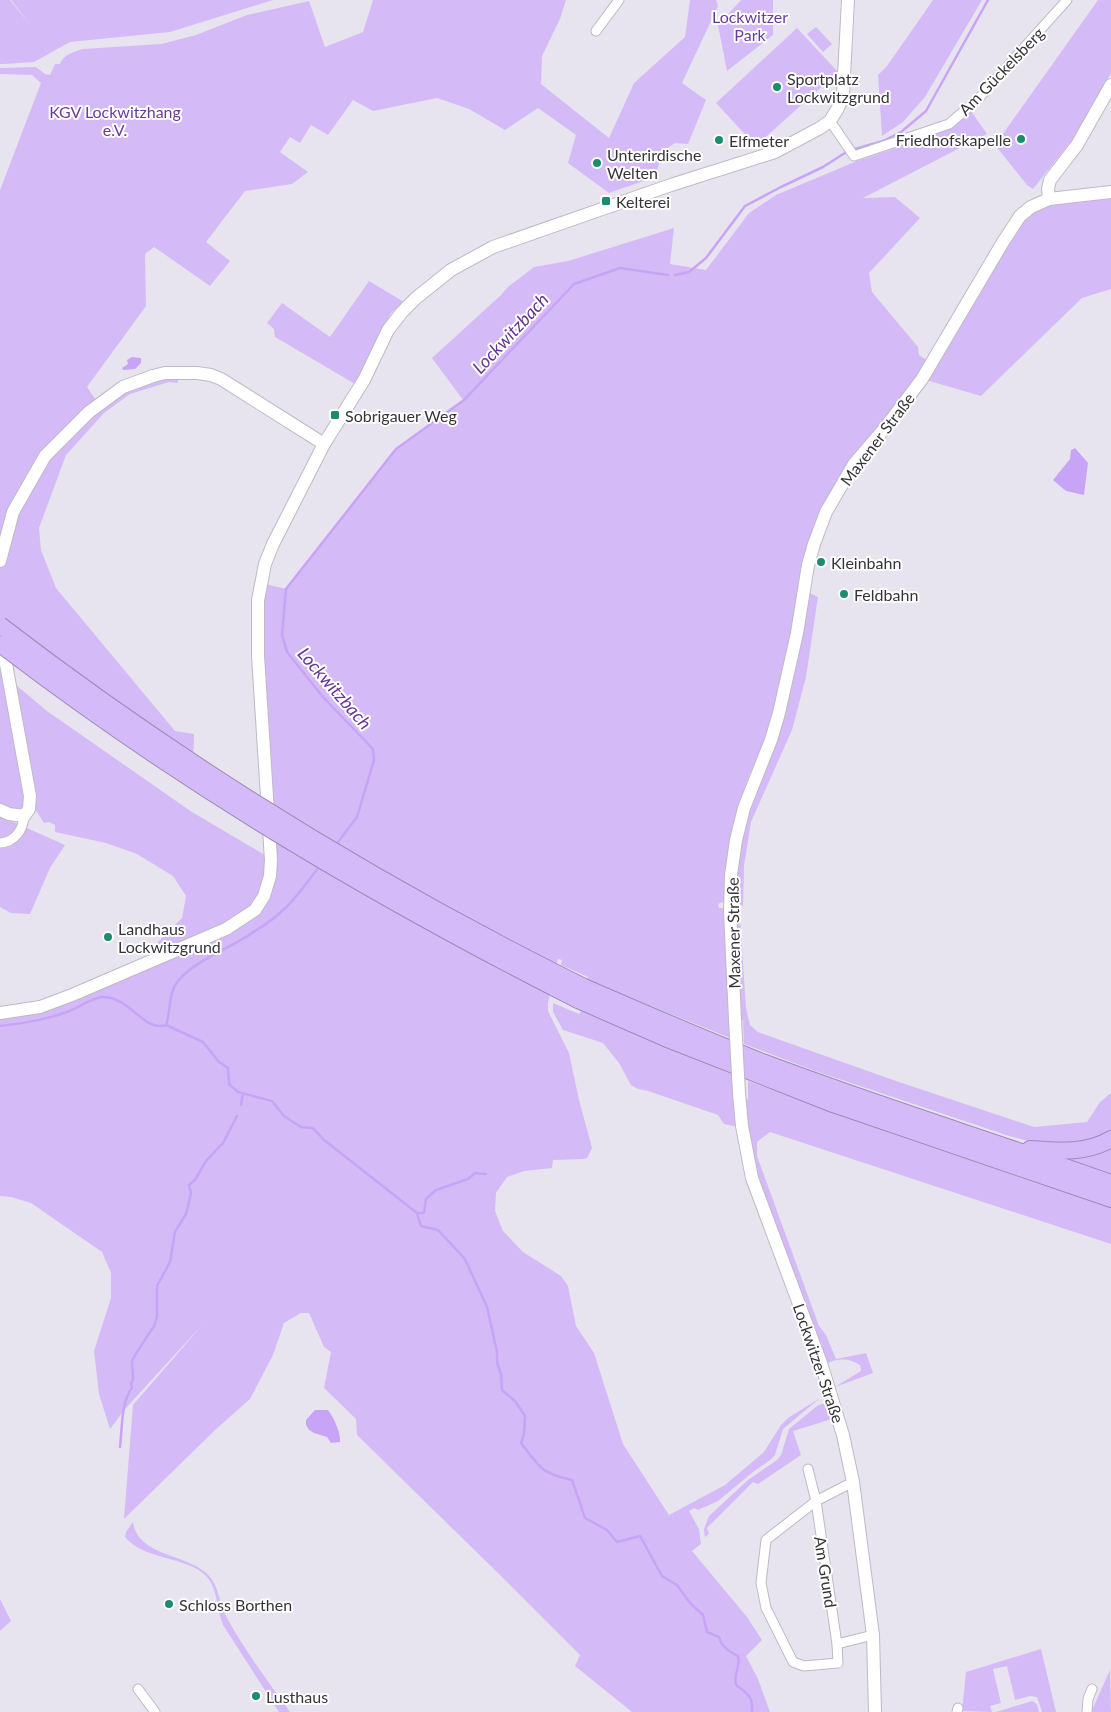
<svg xmlns="http://www.w3.org/2000/svg" width="1111" height="1712" font-family="Lato,sans-serif">
  <rect width="100%" height="100%" fill="#e8e4ef"/>
  <g fill="#d4bbf7">
    <path d="M0,0H10L31,26L11,0H273L170,32L70,42L34,62L4,64H0Z"/>
    <path d="M373,0H566L560,19L542,56L541,84L609,138L634,83L685,37L690,0H716L718,6L682,83L706,100L688,144L675,143L663,151L655,177L609,193L568,163L576,135L538,108L505,130L469,109L437,98L373,111L353,100L328,135L311,125L300,143L290,137L280,152L308,172L292,184L245,191L206,242L230,261L210,286L154,247L145,254L146,306L87,387L100,406L123,390L173,376H178V383L169,382L130,394L104,413L66,455L39,528L41,550L56,588L175,731L194,734L193,766L0,625V190L41,83L32,75L0,74V68L36,67L45,74L50,75L55,64H60C64,54 73,52 83,49L161,44L196,35L247,15L309,1L325,47L363,32Z"/>
    <path d="M741,0H773V35L727,71L718,25Z"/>
    <path d="M933,0H982L925,97L903,122L882,136L878,75L887,66Z"/>
    <path d="M1098,0H1111V73L1072,140L1033,189L1027,185L995,145Z"/>
    <path d="M816,27L832,44L823,52L807,34Z"/>
    <path d="M797,28L838,72L756,146L716,103Z"/>
    <path d="M971,111L987,134L863,198L895,197L920,218L869,273L872,292L918,347L919,355L928,361L823,511L812,532L803,567L791,637L768,736L750,773L738,806L730,840L726,868L725,899L723,902L718,904L719,908H723L726,911L730,1038L587,980L588,977L561,965L562,960L558,959L548,1003V1011L569,1053L579,1100L592,1148L587,1158L584,1159L553,1160L552,1168L524,1171L507,1177L496,1193L495,1211L503,1231L523,1252L561,1276L568,1286L576,1326L594,1353L623,1444L669,1515L725,1485L764,1452L781,1425L788,1418L820,1398L783,1429L775,1455L770,1460L753,1472L718,1501L698,1510L694,1508L689,1511L699,1529L701,1544L692,1551L747,1617L762,1640L746,1656L758,1679L770,1712H632L575,1666L580,1655L503,1578L357,1435L356,1419L324,1388L331,1352L324,1347L309,1313H301L284,1323L273,1355L250,1399L214,1431L124,1519L133,1405L203,1324L125,1409L110,1429L99,1394L94,1351L111,1298V1273L102,1252L31,1203L11,1197L0,1196V1018L157,964L267,899L261,621L265,584L286,589L396,449L463,400L432,358L501,295L508,287L534,267L568,261L674,228L670,264L706,270L749,213L776,195L857,161L920,140L951,127Z"/>
    <path d="M1111,196V289L1082,298L981,396L926,380L1025,217L1048,203Z"/>
    <path d="M369,281L404,302L391,313L355,384L275,337L274,329L267,323L282,303L330,337Z"/>
    <path d="M807,592L818,597L806,677L792,730L751,822L744,866L743,906L734,901L739,842Z"/>
    <path d="M0,670L6,676L26,807L19,811L0,807Z"/>
    <path d="M16,685L47,711L192,812L265,855C264,868 265,881 260,893C245,924 186,943 156,956L153,950L156,944L182,918L186,896L173,876L137,854L106,843L55,832V825L49,822L44,823L35,809Z"/>
    <path d="M0,816L65,845L50,868L30,914L11,913L0,907Z"/>
    <path d="M740,918L746,1008L750,1025L758,1032L896,1081L1034,1127L1087,1122L1100,1102L1111,1093V1135L1106,1138L1047,1146L1009,1136L815,1071L744,1044L743,1020H740L736,919Z"/>
    <path d="M553,1003L579,1014L581,1011L732,1074L738,1127L724,1124L718,1115L648,1091L638,1089L631,1085L619,1063L603,1043L563,1030L553,1012Z"/>
    <path d="M748,1081L899,1136L1111,1208V1244L770,1132L757,1142V1156L819,1326L826,1335L836,1359L866,1353L873,1373L835,1387L861,1371L860,1365C848,1358 839,1358 826,1364L825,1362L822,1344L815,1333L760,1189L748,1134L745,1100L748,1099Z"/>
    <path d="M1111,1144V1175L1061,1157Z"/>
    <path d="M825,1403H827L832,1419L793,1431L801,1455L758,1484L753,1482L707,1528L709,1534L705,1537L704,1529L709,1516L748,1480L777,1460L781,1455L789,1429L817,1406Z"/>
    <path d="M133,1522C137,1555 184,1554 205,1572C219,1583 218,1601 226,1616C244,1650 268,1681 290,1712H279L223,1625C217,1611 218,1594 210,1581C195,1556 145,1562 125,1537L126,1532Z"/>
    <path d="M0,1599L11,1621L0,1631Z"/>
    <path d="M1041,1649L1056,1712H1042L1037,1697L1030,1696L1015,1700L1007,1666L993,1669L1001,1703L990,1706L992,1712L962,1711L966,1672Z"/>
    <path d="M1110,1670L1111,1712H1092V1710Z"/>
    <path d="M1032,1701L1037,1704L1039,1712H996Z"/>
  </g>
  <g fill="#c8a4f7">
    <path d="M132,357L141,358V363L135,369L123,370L122,368L128,364L127,360Z"/>
    <path d="M1075,448L1088,463L1084,495L1066,491L1053,480L1070,459L1071,450Z"/>
    <path d="M315,1410H328C334,1418 341,1433 340,1442L331,1443L327,1437L314,1433L309,1430L306,1425V1420Z"/>
  </g>
  <g fill="none" stroke-linecap="round" stroke-linejoin="round">
    <g stroke="#c8a4f7" stroke-width="2.5">
      <path d="M675,275L689,272L706,258L745,206L781,187L823,167L848,151L883,141L901,132L926,111L988,0"/>
      <path d="M335,846L357,817L374,760L373,749L323,697L287,652L282,635L286,589L396,449L464,400L574,284L620,268L668,275"/>
      <path d="M166,1025L203,1042L219,1062L228,1068L229,1084L238,1092L272,1101L284,1116L301,1127L313,1128L324,1140L417,1213L421,1226L438,1230L465,1259L487,1307L497,1352V1362L501,1374L502,1390L515,1401L525,1416L524,1434L521,1443C540,1467 540,1473 572,1480L585,1518L607,1530L617,1542L640,1536L662,1576L677,1585L690,1603L703,1615L707,1632L719,1637C722,1648 729,1651 738,1656C741,1667 733,1674 736,1685C748,1694 753,1696 752,1712"/>
      <path d="M0,1026C23,1023 45,1020 67,1012C78,1008 91,998 102,997C130,996 144,1033 166,1025C171,1011 168,993 178,981C196,959 232,948 255,931C265,925 275,918 283,910C297,898 308,880 320,866"/>
      <path d="M241,1105L243,1093"/>
      <path d="M417,1213H424L426,1199L436,1190L468,1179L475,1173L486,1174"/>
      <path d="M120,1447C122,1431 121,1401 132,1388L131,1384L133,1379L132,1361L135,1355L154,1326L157,1317V1286L170,1262L175,1232L186,1214L191,1193L189,1185L195,1180L206,1161L223,1143L237,1116"/>
    </g>
    <defs>
      <g id="street">
        <path d="M596,31L619,0"/>
        <path d="M830,121L854,156L949,124L979,98L1067,0"/>
        <path d="M0,843C15,842 23,830 24,816"/>
        <path d="M808,1469L816,1501L837,1644L838,1663L804,1666L793,1662L766,1608L761,1583L766,1540L816,1501L853,1482"/>
        <path d="M837,1644L873,1635"/>
        <path d="M138,1689L155,1712"/>
        <path d="M957,1712L958,1708"/>
        <path d="M1087,1712L1088,1699L1092,1689"/>
      </g>
      <g id="secondary">
        <path d="M1049,199L1048,189L1050,180L1077,145L1111,85"/>
        <path d="M0,561L13,512L45,456L89,412L123,387L153,376L165,373H197L211,375L221,379L324,444"/>
        <path d="M0,810L9,814L24,816L29,809L30,796L2,642"/>
        <path d="M0,1013L40,1007L72,995L226,929L255,910L264,896L270,876L271,860L258,656V600L265,564L273,544L324,444L364,380L388,330L402,312L416,298L451,270L493,247L671,185L775,152L820,128L830,121L838,108L843,95L848,0"/>
        <path d="M735,1020L730,911L731,875L736,840L744,808L771,740L779,713L797,633L808,565L814,544L826,512L854,464L885,428L922,379L1003,242L1020,216L1031,207L1049,199L1111,192"/>
        <path d="M739,1093L742,1126L752,1178L821,1363L843,1435L853,1482L873,1635L875,1712"/>
      </g>
      <g id="highway">
        <path d="M584,987C644,1013 704,1039 765,1063C879,1106 996,1142 1111,1183"/>
        <path d="M578,1000L665,1038L833,1104L1111,1199"/>
        <path d="M1030,1149C1057,1151 1086,1154 1111,1139"/>
      </g>
    </defs>
    <use href="#street" stroke="#bdbac4" stroke-width="11"/>
    <use href="#secondary" stroke="#bdbac4" stroke-width="14"/>
    <use href="#highway" stroke="#9d8bb6" stroke-width="18"/>
    <use href="#street" stroke="#fff" stroke-width="9"/>
    <use href="#secondary" stroke="#fff" stroke-width="12"/>
    <use href="#highway" stroke="#d5bafa" stroke-width="16"/>
    <defs>
      <path id="secondary-bridge" d="M735,1020L739,1093"/>
      <g id="highway-bridge">
        <path d="M0,625C182,765 378,885 584,987"/>
        <path d="M0,644C181,783 375,897 578,1000"/>
      </g>
    </defs>
    <use href="#secondary-bridge" stroke="#bdbac4" stroke-width="14" stroke-linecap="butt"/>
    <use href="#highway-bridge" stroke="#9d8bb6" stroke-width="18" stroke-linecap="butt"/>
    <use href="#secondary-bridge" stroke="#fff" stroke-width="12"/>
    <use href="#highway-bridge" stroke="#d5bafa" stroke-width="16"/>
  </g>
  <g fill="#1b8d6d" stroke="#fff" stroke-width="2">
    <circle cx="777" cy="87" r="5"/>
    <circle cx="1021" cy="139" r="5"/>
    <circle cx="719" cy="140" r="5"/>
    <circle cx="597" cy="163" r="5"/>
    <rect x="601" y="196" width="10" height="10" rx="2.5"/>
    <rect x="330" y="410" width="10" height="10" rx="2.5"/>
    <circle cx="821" cy="562" r="5"/>
    <circle cx="844" cy="594" r="5"/>
    <circle cx="108" cy="937" r="5"/>
    <circle cx="169" cy="1604" r="5"/>
    <circle cx="256" cy="1696" r="5"/>
  </g>
  <g text-anchor="middle" dominant-baseline="central" stroke-width="4" stroke-linejoin="round" paint-order="stroke">
    <g font-size="16" fill="#6a3b9b" stroke="#fff">
      <text x="750" y="16">Lockwitzer<tspan x="750" dy="18">Park</tspan></text>
      <text x="115" y="111">KGV Lockwitzhang<tspan x="115" dy="18">e.V.</tspan></text>
    </g>
    <g font-size="16" fill="#363438" stroke="#fff">
      <text transform="translate(1001 71) rotate(-46)">Am Gückelsberg</text>
      <text transform="translate(877 439) rotate(-53)">Maxener Straße</text>
      <text transform="translate(733 933) rotate(-91)">Maxener Straße</text>
      <text transform="translate(819 1363) rotate(71)">Lockwitzer Straße</text>
      <text transform="translate(826 1572) rotate(81)">Am Grund</text>
    </g>
    <g font-size="16" fill="#363438" stroke="#fff" text-anchor="start">
      <text x="787" y="78">Sportplatz<tspan x="787" dy="18">Lockwitzgrund</tspan></text>
      <text x="1011" y="139" text-anchor="end">Friedhofskapelle</text>
      <text x="729" y="140">Elfmeter</text>
      <text x="607" y="154">Unterirdische<tspan x="607" dy="18">Welten</tspan></text>
      <text x="616" y="201">Kelterei</text>
      <text x="345" y="415">Sobrigauer Weg</text>
      <text x="831" y="562">Kleinbahn</text>
      <text x="854" y="594">Feldbahn</text>
      <text x="118" y="928">Landhaus<tspan x="118" dy="18">Lockwitzgrund</tspan></text>
      <text x="179" y="1604">Schloss Borthen</text>
      <text x="266" y="1696">Lusthaus</text>
    </g>
    <g font-size="18" font-style="italic" fill="#653595" stroke="#fff">
      <text transform="translate(510 333) rotate(-47)">Lockwitzbach</text>
      <text transform="translate(335 688) rotate(49)">Lockwitzbach</text>
    </g>
  </g>
</svg>
